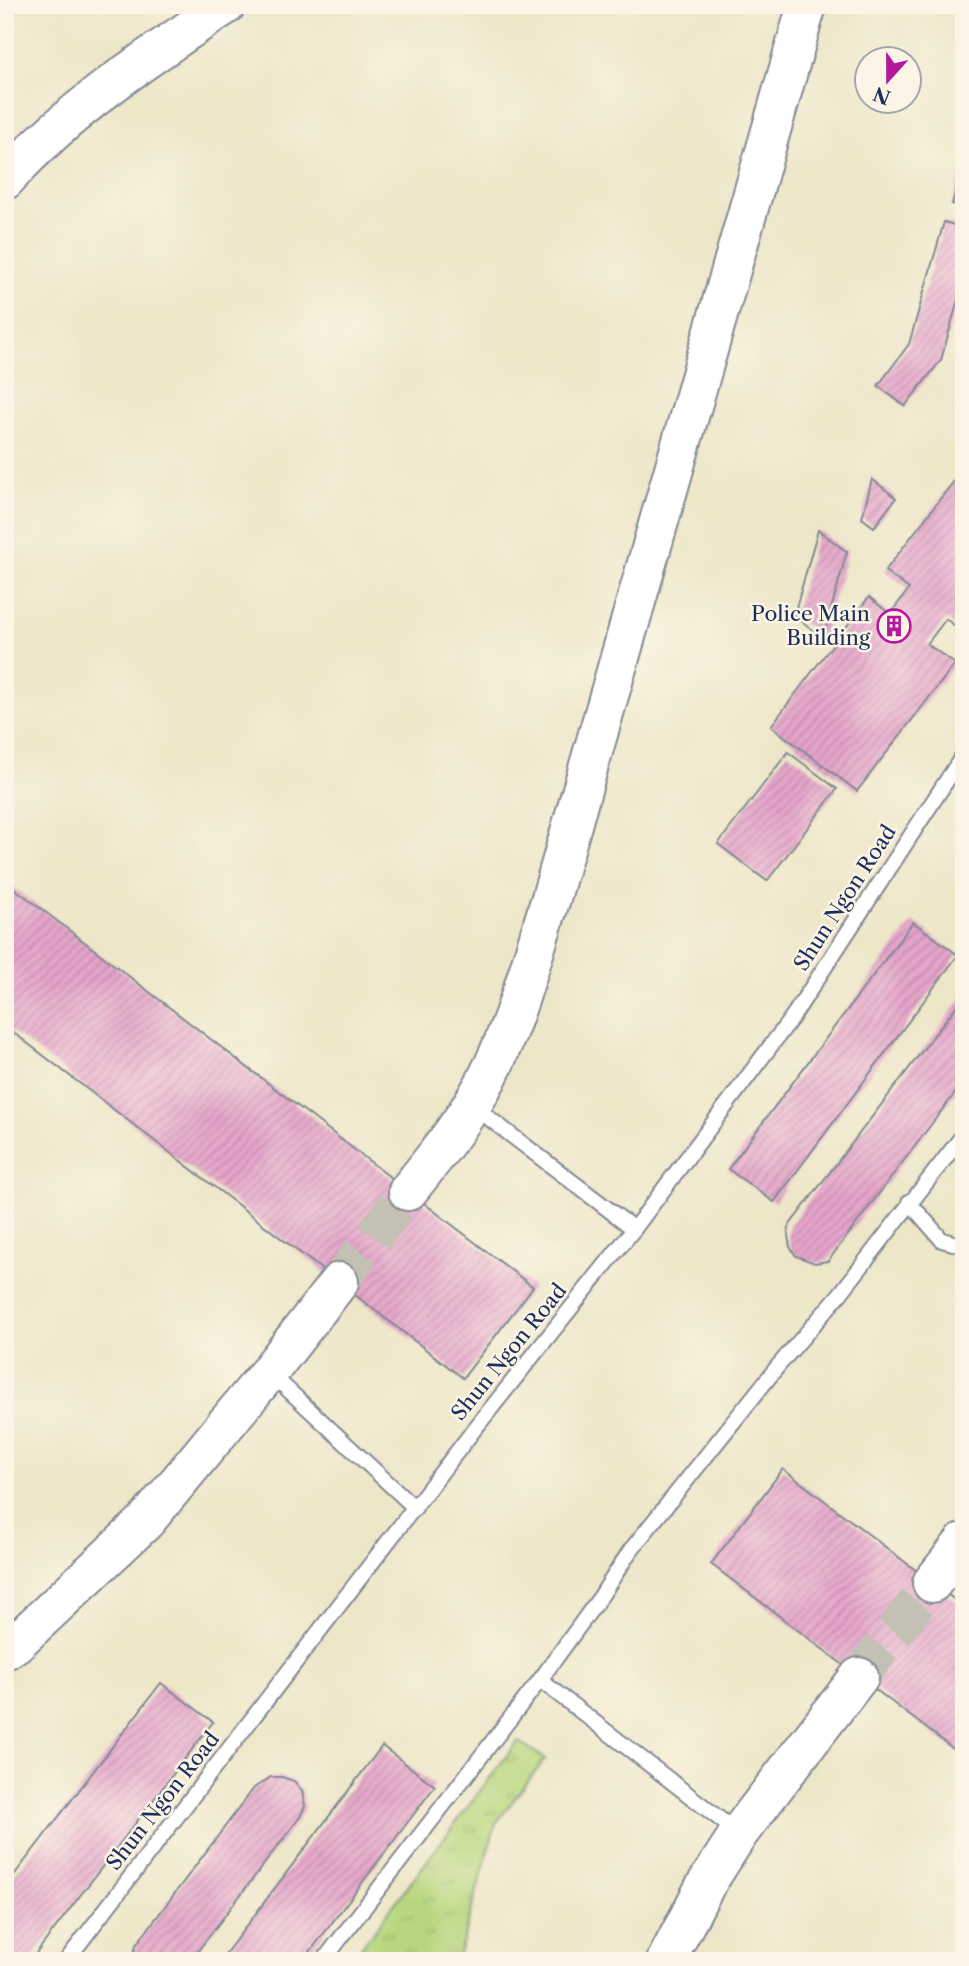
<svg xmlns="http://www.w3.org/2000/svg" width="969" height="1966" font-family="'Libre Caslon Text',serif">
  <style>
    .grass { fill: url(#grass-tufts); stroke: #69836e; stroke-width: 2 }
    .building { fill: url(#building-hatch) }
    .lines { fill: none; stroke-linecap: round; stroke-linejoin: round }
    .motorway-tunnel { stroke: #c3c1b3; stroke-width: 38; stroke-dasharray: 38 19; stroke-linecap: butt }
    .service-casing { stroke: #848a93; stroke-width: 18 }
    .motorway-casing { stroke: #848a93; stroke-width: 42 }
    .service { stroke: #fff; stroke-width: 14 }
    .motorway { stroke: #fff; stroke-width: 38 }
    .labels { text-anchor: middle; stroke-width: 5; stroke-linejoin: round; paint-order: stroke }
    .poi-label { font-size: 21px; fill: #1b2f5e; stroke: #fcf5e5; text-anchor: end }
    .street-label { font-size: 21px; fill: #1b2f5e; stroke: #fcf5e5 }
  </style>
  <defs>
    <pattern id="grass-tufts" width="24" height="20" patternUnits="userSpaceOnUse" patternTransform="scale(1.75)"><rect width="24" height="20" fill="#b7d77e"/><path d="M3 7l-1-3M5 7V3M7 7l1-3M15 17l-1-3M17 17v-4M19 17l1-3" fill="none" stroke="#9db96f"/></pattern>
    <pattern id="building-hatch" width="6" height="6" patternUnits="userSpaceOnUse" patternTransform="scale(1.75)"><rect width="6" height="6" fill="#e6a5cb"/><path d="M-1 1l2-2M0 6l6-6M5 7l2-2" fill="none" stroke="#ba87a8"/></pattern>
  </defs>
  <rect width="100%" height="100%" fill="#fcf5e5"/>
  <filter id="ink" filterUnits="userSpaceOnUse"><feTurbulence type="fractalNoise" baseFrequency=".0143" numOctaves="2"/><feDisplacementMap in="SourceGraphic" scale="14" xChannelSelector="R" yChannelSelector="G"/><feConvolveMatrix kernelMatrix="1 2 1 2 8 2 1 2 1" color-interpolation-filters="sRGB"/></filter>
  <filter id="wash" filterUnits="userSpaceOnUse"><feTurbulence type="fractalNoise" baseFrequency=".00686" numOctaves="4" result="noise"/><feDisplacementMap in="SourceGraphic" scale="28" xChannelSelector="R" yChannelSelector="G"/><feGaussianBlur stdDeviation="1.57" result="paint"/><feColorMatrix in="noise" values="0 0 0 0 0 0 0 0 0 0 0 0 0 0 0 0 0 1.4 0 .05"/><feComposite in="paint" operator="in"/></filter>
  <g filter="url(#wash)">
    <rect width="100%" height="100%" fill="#ede6c8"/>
    <path class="grass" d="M518,1741L545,1759L496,1823L457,1961H351Z"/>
    <g id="blocks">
      <g class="building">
        <path d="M963,165L964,205L952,204Z"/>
        <path d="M944,222L964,228V279L941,360L905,406L878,386L909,344Z"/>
        <path d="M964,468V633L946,619L927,644L955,664L857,791L771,726L869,597L890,614L909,589L885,571Z"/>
        <path d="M872,479L896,498L874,527L862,518Z"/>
        <path d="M818,530L847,552L823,638L794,615Z"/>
        <path d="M788,752L837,789L767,881L718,844Z"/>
        <path d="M5,881L533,1287L463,1378L5,1026Z"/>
        <path d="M913,922L958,955L774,1202L728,1169Z"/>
        <path d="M964,996V1081L828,1261L815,1263L796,1256L790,1247L788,1236L789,1226Z"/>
        <path d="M783,1469L964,1607V1757L711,1564Z"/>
        <path d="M161,1683L213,1722L30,1961H5V1887Z"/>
        <path d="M382,1746L435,1786L303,1961H220Z"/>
        <path d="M271,1777H282L294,1781L302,1791L305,1806L300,1817L190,1961H132L136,1945L254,1788Z"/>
      </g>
    </g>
  </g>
  <g filter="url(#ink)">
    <use href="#blocks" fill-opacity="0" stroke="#848a93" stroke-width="2"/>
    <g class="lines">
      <g class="motorway-tunnel">
        <path d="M339,1282L408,1191"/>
        <path d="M859,1677L932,1583"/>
      </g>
      <defs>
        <g id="service">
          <path d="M473,1106L634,1229"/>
          <path d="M909,1202L942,1240L964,1246"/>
          <path d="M270,1373L415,1508"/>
          <path d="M540,1680L738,1833"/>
          <path d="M66,1961L473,1431L634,1229L793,1016L964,754"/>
          <path d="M323,1961L540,1680L601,1596L630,1551L778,1366L840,1294L964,1134"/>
        </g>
        <g id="motorway">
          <path d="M5,180C68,110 148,57 226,5"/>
          <path d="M408,1191C439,1152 472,1112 493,1066C518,1013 533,954 551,898L807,5"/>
          <path d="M932,1583L964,1542"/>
          <path d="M5,1650L16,1643L146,1521L269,1372L339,1282"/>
          <path d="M666,1961L705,1886L739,1833L859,1677"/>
        </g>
      </defs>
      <use href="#service" class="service-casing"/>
      <use href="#motorway" class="motorway-casing"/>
      <use href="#service" class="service"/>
      <use href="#motorway" class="motorway"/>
    </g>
  </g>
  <defs>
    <symbol id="building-ring" viewBox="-11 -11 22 22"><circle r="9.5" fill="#fcf5e5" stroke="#b5179e" stroke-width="1.5"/><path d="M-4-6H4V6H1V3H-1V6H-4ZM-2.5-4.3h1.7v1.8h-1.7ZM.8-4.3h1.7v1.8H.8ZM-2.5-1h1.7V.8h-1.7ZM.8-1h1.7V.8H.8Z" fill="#b5179e"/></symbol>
  </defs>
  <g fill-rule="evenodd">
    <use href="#building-ring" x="875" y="607" width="38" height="38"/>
  </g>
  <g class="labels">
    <g class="poi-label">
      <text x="870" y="621">Police Main<tspan x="870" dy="24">Building</tspan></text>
    </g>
    <g class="street-label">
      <text transform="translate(845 898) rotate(-57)" y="7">Shun Ngon Road</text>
      <text transform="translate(509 1352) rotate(-51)" y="7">Shun Ngon Road</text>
      <text transform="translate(163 1801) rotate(-52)" y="7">Shun Ngon Road</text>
    </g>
  </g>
  <rect width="969" height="1966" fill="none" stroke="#fcf5e5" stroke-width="28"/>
  <g transform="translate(888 80) rotate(201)"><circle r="33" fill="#fcf5e5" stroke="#a2a6af" stroke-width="2"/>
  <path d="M0-5L12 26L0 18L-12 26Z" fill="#b5179e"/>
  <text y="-10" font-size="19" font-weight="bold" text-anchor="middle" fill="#1b2f5e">N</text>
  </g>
</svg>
